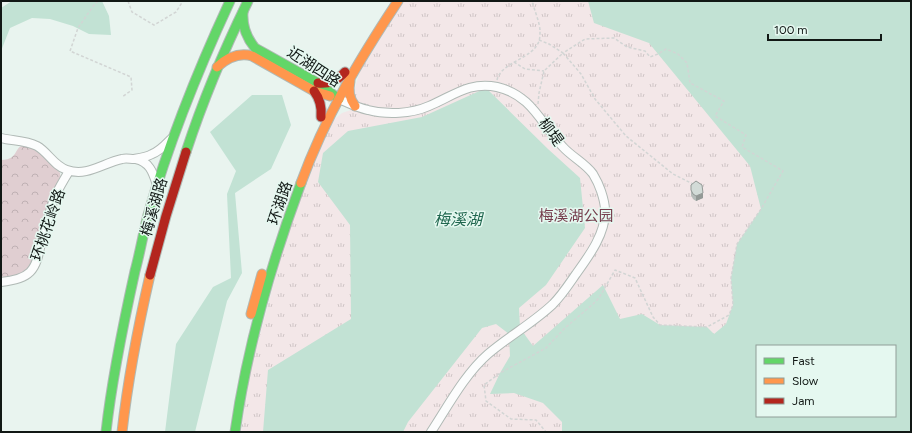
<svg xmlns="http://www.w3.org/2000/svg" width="912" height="433" font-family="Figtree,'Noto Sans SC',sans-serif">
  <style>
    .forest { fill: url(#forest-crowns) }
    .park { fill: url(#park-tufts); fill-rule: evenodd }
    .water { fill: #c2e2d4; fill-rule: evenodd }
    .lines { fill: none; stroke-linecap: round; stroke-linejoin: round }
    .street-casing { stroke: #b0b9b5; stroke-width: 10 }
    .fast-casing { stroke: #b0b9b5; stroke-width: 11 }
    .slow-casing { stroke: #b0b9b5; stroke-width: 11 }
    .jam-casing { stroke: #b0b9b5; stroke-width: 11 }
    .path { stroke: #d2d5d4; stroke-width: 1.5; stroke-dasharray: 3 2; stroke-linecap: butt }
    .street { stroke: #fcfdfd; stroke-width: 8 }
    .fast { stroke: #63d668; stroke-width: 9 }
    .slow { stroke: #ff974d; stroke-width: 9 }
    .jam { stroke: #b3261e; stroke-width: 9 }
    .wall { fill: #b5bcb9 }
    .shaded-wall { fill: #939996 }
    .building { fill: #d2dbd7; stroke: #939996 }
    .labels { text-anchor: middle; stroke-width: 3; stroke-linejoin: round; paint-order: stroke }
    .street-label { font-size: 15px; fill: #111815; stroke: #e5f8f0 }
    .park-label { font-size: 15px; fill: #763e4d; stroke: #e5f8f0 }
    .water-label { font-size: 16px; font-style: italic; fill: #1f664e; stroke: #e5f8f0 }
  </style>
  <defs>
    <pattern id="forest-crowns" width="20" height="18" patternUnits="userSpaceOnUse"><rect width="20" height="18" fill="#e0ced1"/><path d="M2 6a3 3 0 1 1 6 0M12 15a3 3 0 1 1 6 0" fill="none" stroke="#bfb0b3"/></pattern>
    <pattern id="park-tufts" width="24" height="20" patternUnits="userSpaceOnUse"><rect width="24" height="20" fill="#f3e7e8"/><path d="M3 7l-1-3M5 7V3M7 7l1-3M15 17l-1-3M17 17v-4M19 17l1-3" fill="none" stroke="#cfc5c6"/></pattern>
  </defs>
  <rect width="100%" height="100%" fill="#e9f4ef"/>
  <path class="forest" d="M25,145L38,151L56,168L60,173L61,180L49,201L33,256L28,270L21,275L1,279V160C5,160 10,159 13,156C18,151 17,146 25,145Z"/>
  <path class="park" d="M403,1H911V432H241L251,368L283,249L316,156L332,121L342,113L354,109L355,97L354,91L360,71ZM757,346H895V416H757Z"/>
  <g class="water">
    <path d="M12,1H102L109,16L111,35L89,34L73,26L50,19L32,18L10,28L1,51V8Z"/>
    <path d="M588,1H911V432H562V422L543,403L514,393L490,394L500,373L510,356L509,334L496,324L482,328L408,422L403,432H263L268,370L351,319L350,225L318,182L323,153L348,131L422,117L486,88L548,149L580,178L585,228L546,285L519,308L520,328L533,346L603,285L620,319L642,314L660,325L707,327L714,334L726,324L733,305L731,278L737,244L761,209L750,166L649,43L594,23ZM757,346H895V416H757Z"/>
    <path d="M252,95H282L291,125L271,169L235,193L242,273L227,301L195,432H165L176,344L213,287L231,278L227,194L236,171L210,132Z"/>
  </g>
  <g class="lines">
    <defs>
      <g id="street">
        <path d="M339,99C348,103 358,108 368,110C387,115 411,114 429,106C453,96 470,81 497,87C532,95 541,124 563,147C572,157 585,163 593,174C596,179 599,185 601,191C603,197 605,203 605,210C606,233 589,256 576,274C569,284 562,295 553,304C533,323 509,336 488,354C465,374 448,406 431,432"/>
        <path d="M1,138C13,141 25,140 37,146C48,152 54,166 67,170C87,177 103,163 122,159C126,158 130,159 134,159C140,158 147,157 152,154C160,151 165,145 171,139"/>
        <path d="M136,159C150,162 153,173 157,185"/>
        <path d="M1,282C11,281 23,279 30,272C37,265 39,253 41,243C46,229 49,213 54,199C58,189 64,180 69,171"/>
      </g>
      <g id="fast">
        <path d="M243,12C242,26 246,37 255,48L318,83L339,99"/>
        <path d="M186,152C203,100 224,50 248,1"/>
        <path d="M106,432C112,378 123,325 135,271C140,253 143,234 148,215C169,142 198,70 230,1"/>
        <path d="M235,432C247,347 271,264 301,183"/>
      </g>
      <g id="slow">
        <path d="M217,67C227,58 238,52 252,56L314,91L330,96"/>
        <path d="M350,81C348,91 349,98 355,106"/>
        <path d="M301,183C325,117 359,60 398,1"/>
        <path d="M251,314L262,274"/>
        <path d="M122,432C128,379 138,327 150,275"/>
      </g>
      <g id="jam">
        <path d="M318,83C330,84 337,81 345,72"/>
        <path d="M314,91C320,99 322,107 321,117"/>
        <path d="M150,275L166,216L186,152"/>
      </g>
    </defs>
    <use href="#street" class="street-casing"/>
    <use href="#fast" class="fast-casing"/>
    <use href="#slow" class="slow-casing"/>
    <use href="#jam" class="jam-casing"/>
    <g class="path">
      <path d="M98,1L94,5L78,28L70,51L131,77L132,90L122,97"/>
      <path d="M128,1L132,12L154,25L176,12L183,1"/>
      <path d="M539,40L549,44L563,53L585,39L614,38L627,47L645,51L650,57L658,54L666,49L678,54L687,63L690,83L724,101L715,116L746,135L742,147L783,171L761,209L737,244L731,278L733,305L729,315L707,327L660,325L653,317L635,278L615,270L599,298L593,304L565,328L546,348L500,373L484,385L486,401L511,419L536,420L546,432"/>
      <path d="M514,62L525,69L544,71"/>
      <path d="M497,80C501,62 533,59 539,41C540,38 540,34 540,31C540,23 534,9 532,1"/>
      <path d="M538,104L539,93L544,71L563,53L581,74L595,99L626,136L673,174L693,184"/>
    </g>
    <use href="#street" class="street"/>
    <use href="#fast" class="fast"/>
    <use href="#slow" class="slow"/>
    <use href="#jam" class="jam"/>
  </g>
  <path class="wall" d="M691,185L703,198L696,201L693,199L691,195Z"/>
  <path class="shaded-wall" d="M703,193V198L696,201V196Z"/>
  <path class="building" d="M696,181L702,185L703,193L696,196L693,194L691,190V185Z"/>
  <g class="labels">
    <g class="street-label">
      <text transform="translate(314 67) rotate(33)" y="5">近湖四路</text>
      <text transform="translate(551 132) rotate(53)" y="5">柳堤</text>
      <text transform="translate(280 203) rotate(-71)" y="5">环湖路</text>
      <text transform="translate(154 207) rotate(-74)" y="5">梅溪湖路</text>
      <text transform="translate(48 225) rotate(-71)" y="5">环桃花岭路</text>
    </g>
    <g class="park-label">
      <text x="576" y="221">梅溪湖公园</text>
    </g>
    <g class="water-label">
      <text x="458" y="225">梅溪湖</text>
    </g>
  </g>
  <rect width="912" height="433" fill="none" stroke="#111815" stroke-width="4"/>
  <rect x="756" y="345" width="140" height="72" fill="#e5f8f0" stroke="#909e98"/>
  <rect x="764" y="358" width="20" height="6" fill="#63d668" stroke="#909e98"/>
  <text x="792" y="365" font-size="12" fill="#111815">Fast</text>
  <rect x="764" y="378" width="20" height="6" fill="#ff974d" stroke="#909e98"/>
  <text x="792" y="385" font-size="12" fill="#111815">Slow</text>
  <rect x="764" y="398" width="20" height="6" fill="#b3261e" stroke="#909e98"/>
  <text x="792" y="405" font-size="12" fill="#111815">Jam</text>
  <path d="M768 34v6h113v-6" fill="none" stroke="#111815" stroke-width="2"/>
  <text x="774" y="34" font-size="12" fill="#111815" stroke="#e5f8f0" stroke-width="3" paint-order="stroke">100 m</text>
</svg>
